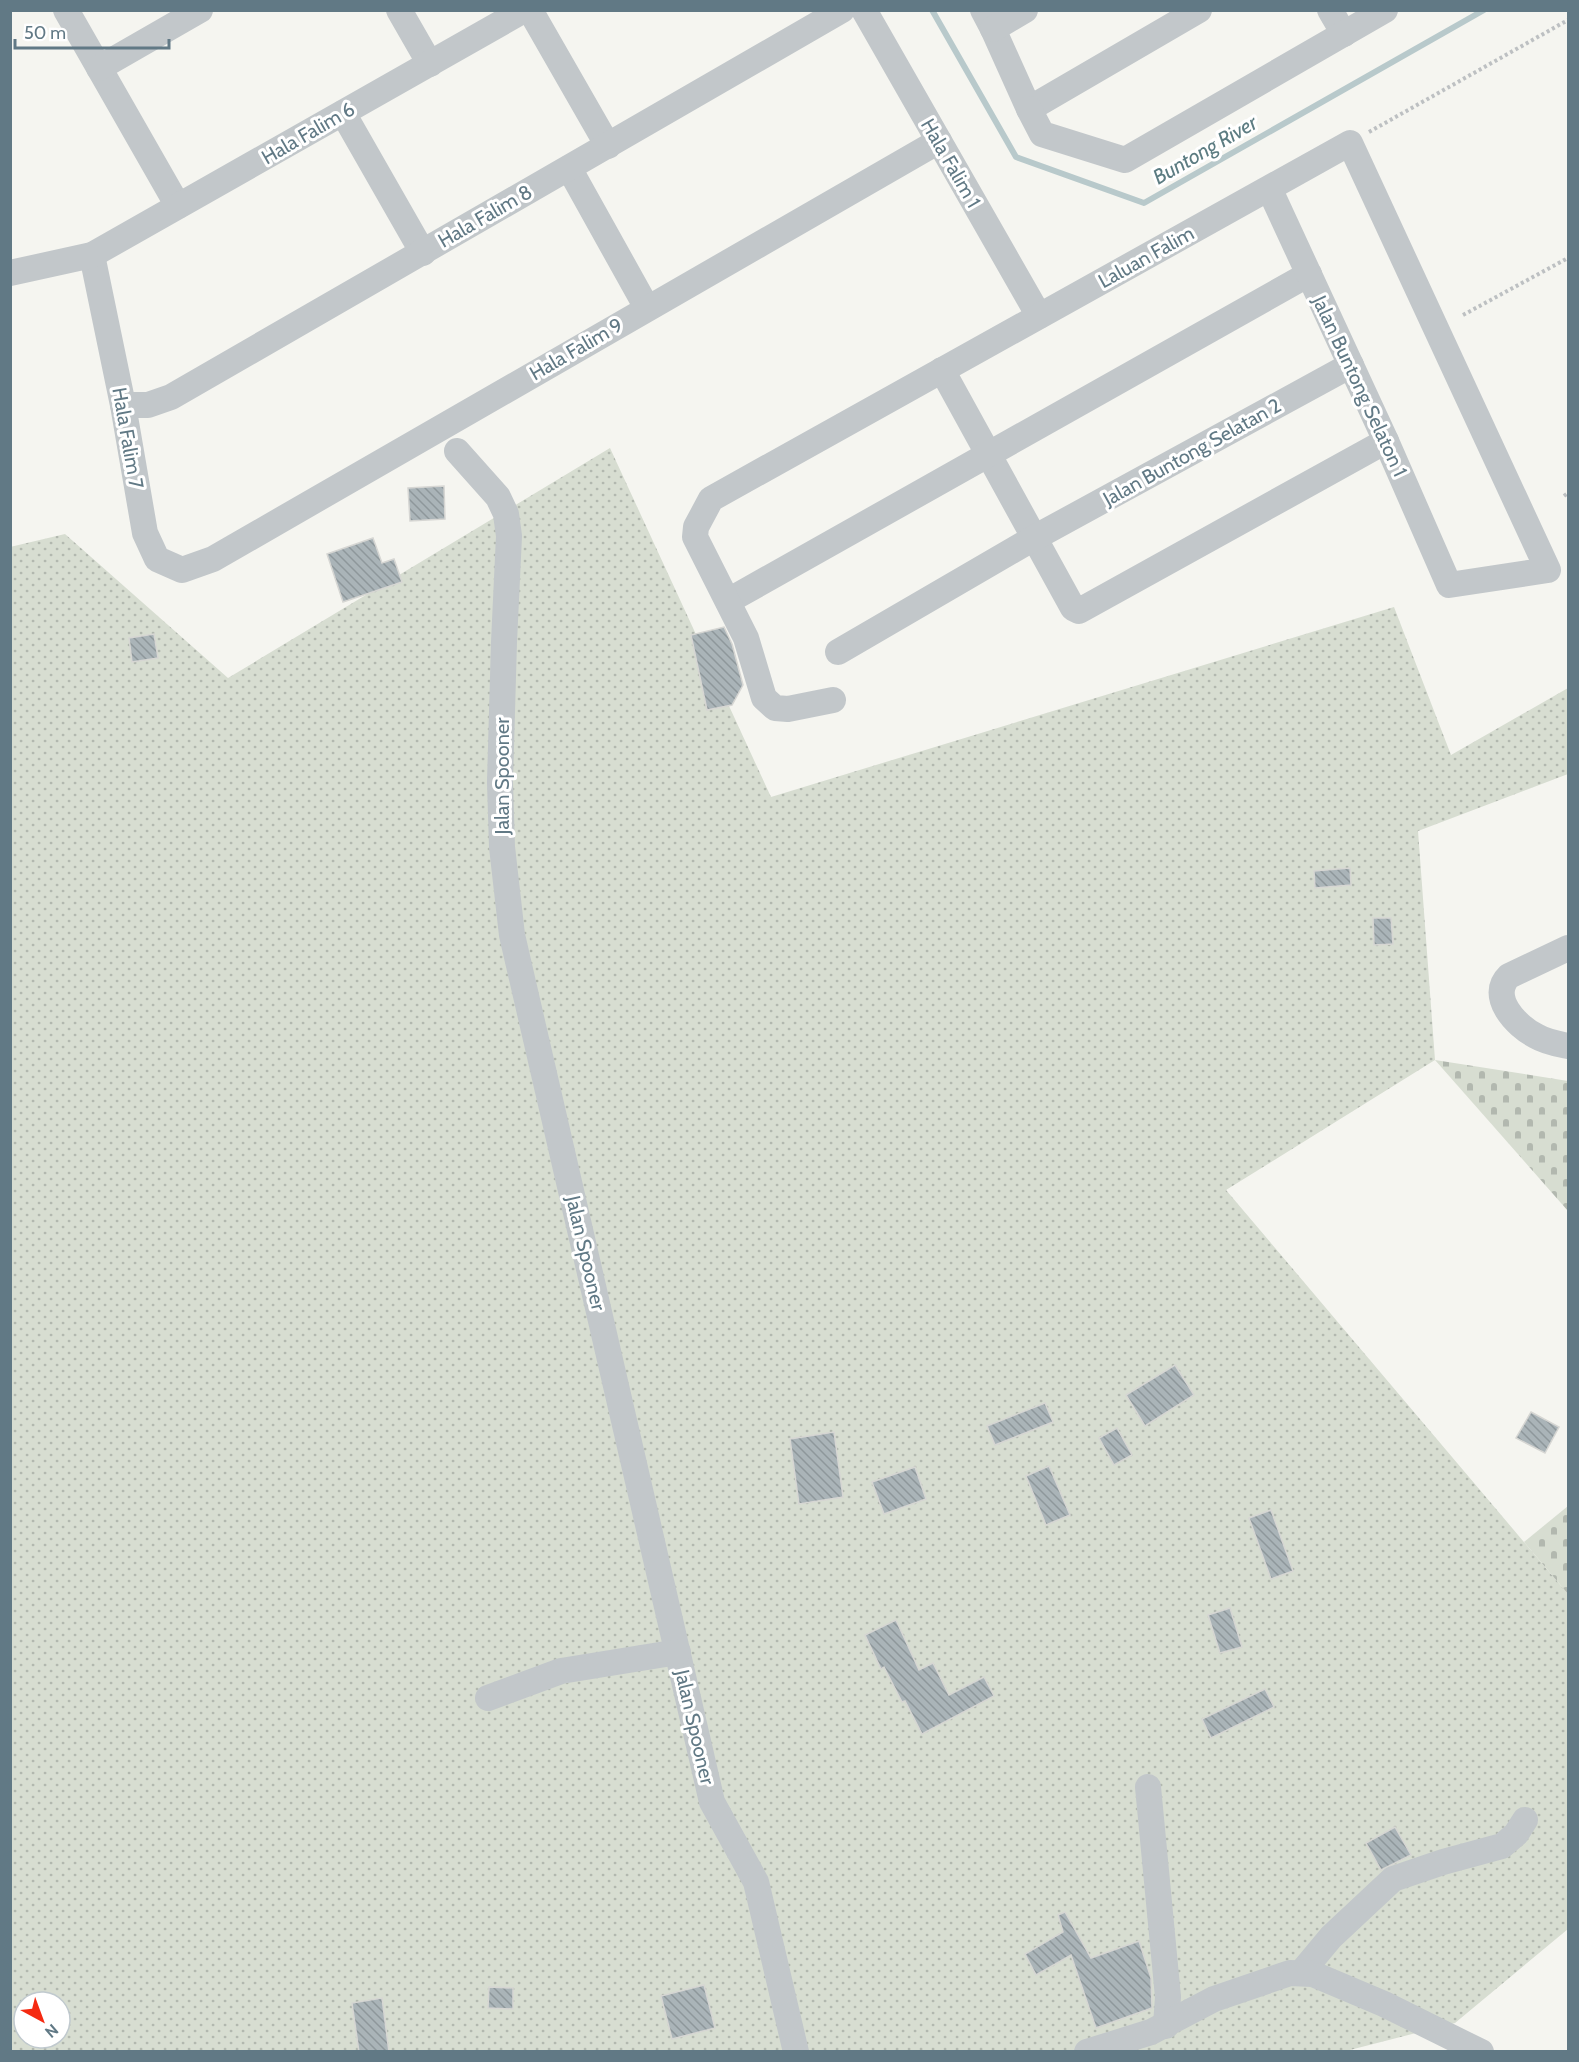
<svg xmlns="http://www.w3.org/2000/svg" width="1579" height="2062" font-family="Cabin,sans-serif">
  <style>
    .grass { fill: url(#grass-dots); fill-rule: evenodd }
    .cemetery { fill: url(#cemetery-stones) }
    .lines { fill: none; stroke-linecap: round; stroke-linejoin: round }
    .stream { stroke: #b8c9cb; stroke-width: 6 }
    .building { fill: url(#building-back-hatch); stroke: #d6d6d3; stroke-width: 1.5 }
    .path { stroke: #bdc0c2; stroke-width: 4; stroke-dasharray: 3 3; stroke-linecap: butt }
    .minor { stroke: #c2c7ca; stroke-width: 26 }
    .labels { text-anchor: middle; stroke-width: 6; stroke-linejoin: round; paint-order: stroke }
    .street-label { font-size: 20px; fill: #617985; stroke: #fff }
    .water-label { font-size: 21px; font-style: italic; fill: #5c7c82; stroke: #fff }
  </style>
  <defs>
    <pattern id="grass-dots" width="8" height="8" patternUnits="userSpaceOnUse" patternTransform="scale(1.5)"><rect width="8" height="8" fill="#d7ddd1"/><path d="M2 2h.1M6 6h.1" fill="none" stroke="#b2b8af" stroke-width="1.8" stroke-linecap="round"/></pattern>
    <pattern id="cemetery-stones" width="16" height="16" patternUnits="userSpaceOnUse" patternTransform="scale(1.5)"><rect width="16" height="16" fill="#d7ddd1"/><path d="M2 7V4a2 2 0 0 1 4 0v3zM10 15v-3a2 2 0 0 1 4 0v3z" fill="#b2b8af"/></pattern>
    <pattern id="building-back-hatch" width="6" height="6" patternUnits="userSpaceOnUse" patternTransform="scale(1.5)"><rect width="6" height="6" fill="#aab4b8"/><path d="M-1 5l2 2M0 0l6 6M5-1l2 2" fill="none" stroke="#8e979b"/></pattern>
  </defs>
  <rect width="100%" height="100%" fill="#f5f5f0"/>
  <path class="grass" d="M610,448L771,797L1394,607L1451,755L1568,688V774L1418,831L1435,1060L1226,1190L1568,1594V1929L1455,2023L1346,2051H11L10,547L65,534L228,678ZM24,2002H60V2038H24Z"/>
  <g class="cemetery">
    <path d="M1435,1060L1568,1081V1211Z"/>
    <path d="M1568,1506V1594L1524,1542Z"/>
  </g>
  <g class="lines">
    <path class="stream" d="M932,10L1016,157L1144,203L1484,10"/>
  </g>
  <g class="building">
    <path d="M444,486L445,519L410,521L408,488Z"/>
    <path d="M373,538L382,563L394,559L402,582L343,602L327,554Z"/>
    <path d="M724,627L732,644L743,685L732,705L707,710L691,635Z"/>
    <path d="M154,634L158,658L132,662L129,638Z"/>
    <path d="M1350,868L1351,885L1315,888L1314,871Z"/>
    <path d="M1373,918H1391L1393,944L1374,945Z"/>
    <path d="M1175,1365L1194,1395L1145,1426L1126,1395Z"/>
    <path d="M1045,1403L1053,1422L995,1445L987,1426Z"/>
    <path d="M1531,1412L1559,1427L1545,1453L1516,1438Z"/>
    <path d="M1117,1428L1132,1455L1114,1465L1099,1438Z"/>
    <path d="M834,1432L843,1497L799,1504L790,1439Z"/>
    <path d="M1049,1466L1070,1515L1046,1525L1026,1476Z"/>
    <path d="M915,1467L926,1499L884,1514L872,1482Z"/>
    <path d="M1271,1510L1293,1571L1271,1579L1249,1518Z"/>
    <path d="M1230,1608L1242,1647L1220,1653L1208,1615Z"/>
    <path d="M896,1620L919,1670L933,1663L949,1695L984,1677L994,1696L922,1734L905,1701L902,1702L884,1667L881,1669L865,1635Z"/>
    <path d="M1265,1689L1274,1707L1211,1738L1202,1719Z"/>
    <path d="M1395,1827L1411,1855L1381,1870L1366,1843Z"/>
    <path d="M1065,1912L1091,1958L1139,1941L1151,1978L1152,2008L1096,2028L1071,1955L1036,1975L1025,1954L1063,1932L1058,1915Z"/>
    <path d="M704,1985L715,2028L672,2039L661,1996Z"/>
    <path d="M489,1987L513,1988V2009L488,2008Z"/>
    <path d="M382,1998L389,2052H359L352,2003Z"/>
  </g>
  <g class="lines">
    <g class="path">
      <path d="M1369,132L1568,20"/>
      <path d="M1463,315L1568,258"/>
      <path d="M1564,496L1568,493"/>
    </g>
    <g class="minor">
      <path d="M66,10L178,206"/>
      <path d="M399,10L430,64"/>
      <path d="M530,10L608,146"/>
      <path d="M864,10L1039,316"/>
      <path d="M983,10L993,29L1029,109L1199,10"/>
      <path d="M1330,10L1344,34"/>
      <path d="M993,29L1025,10"/>
      <path d="M99,68L200,10"/>
      <path d="M1029,109L1042,134L1125,160L1385,10"/>
      <path d="M343,113L423,253"/>
      <path d="M569,168L647,308"/>
      <path d="M92,255L123,405L145,533L157,559L182,570L213,559L939,141"/>
      <path d="M10,273L92,255L524,10"/>
      <path d="M942,370L1073,608L1079,611L1386,441"/>
      <path d="M123,405H148L171,397L842,10"/>
      <path d="M457,451L498,497L506,514L509,536L504,642L500,782L502,847L512,935L712,1802L756,1882L796,2052"/>
      <path d="M728,601L1309,274"/>
      <path d="M838,652L1034,538L1351,365"/>
      <path d="M833,700L788,709L775,708L764,698L746,638L695,537L696,527L711,499L1350,143L1548,570L1449,585L1386,441L1269,188"/>
      <path d="M1568,948L1509,976C1488,996 1516,1026 1536,1036C1546,1042 1558,1044 1568,1046"/>
      <path d="M488,1698L561,1671L678,1652"/>
      <path d="M1148,1787L1168,1997L1166,2026"/>
      <path d="M1301,1973L1331,1937L1393,1879L1443,1862L1502,1846L1516,1834L1525,1820"/>
      <path d="M1087,2052L1151,2032L1214,1999L1290,1973L1313,1974L1384,2004L1481,2052"/>
    </g>
  </g>
  <g class="labels">
    <g class="street-label">
      <text transform="translate(308 133) rotate(-30)" y="7">Hala Falim 6</text>
      <text transform="translate(951 163) rotate(60)" y="7">Hala Falim 1</text>
      <text transform="translate(485 216) rotate(-30)" y="7">Hala Falim 8</text>
      <text transform="translate(1146 257) rotate(-29)" y="7">Laluan Falim</text>
      <text transform="translate(576 349) rotate(-30)" y="7">Hala Falim 9</text>
      <text transform="translate(1360 386) rotate(65)" y="7">Jalan Buntong Selaton 1</text>
      <text transform="translate(128 438) rotate(80)" y="7">Hala Falim 7</text>
      <text transform="translate(1192 452) rotate(-29)" y="7">Jalan Buntong Selatan 2</text>
      <text transform="translate(502 776) rotate(-90)" y="7">Jalan Spooner</text>
      <text transform="translate(586 1253) rotate(77)" y="7">Jalan Spooner</text>
      <text transform="translate(695 1727) rotate(77)" y="7">Jalan Spooner</text>
    </g>
    <g class="water-label">
      <text transform="translate(1205 150) rotate(-30)" y="7">Buntong River</text>
    </g>
  </g>
  <rect width="1579" height="2062" fill="none" stroke="#617985" stroke-width="24"/>
  <g transform="translate(42 2020) rotate(139)"><circle r="28" fill="#ffffff" stroke="#c0c9ce" stroke-width="1.5"/>
  <path d="M0-4.5L10 22L0 15L-10 22Z" fill="#f52a11"/>
  <text y="-9" font-size="16" font-weight="bold" text-anchor="middle" fill="#617985">N</text>
  </g>
  <path d="M15 39v9h154v-9" fill="none" stroke="#617985" stroke-width="3"/>
  <text x="24" y="39" font-size="18" fill="#617985" stroke="#ffffff" stroke-width="4.5" paint-order="stroke">50 m</text>
</svg>
